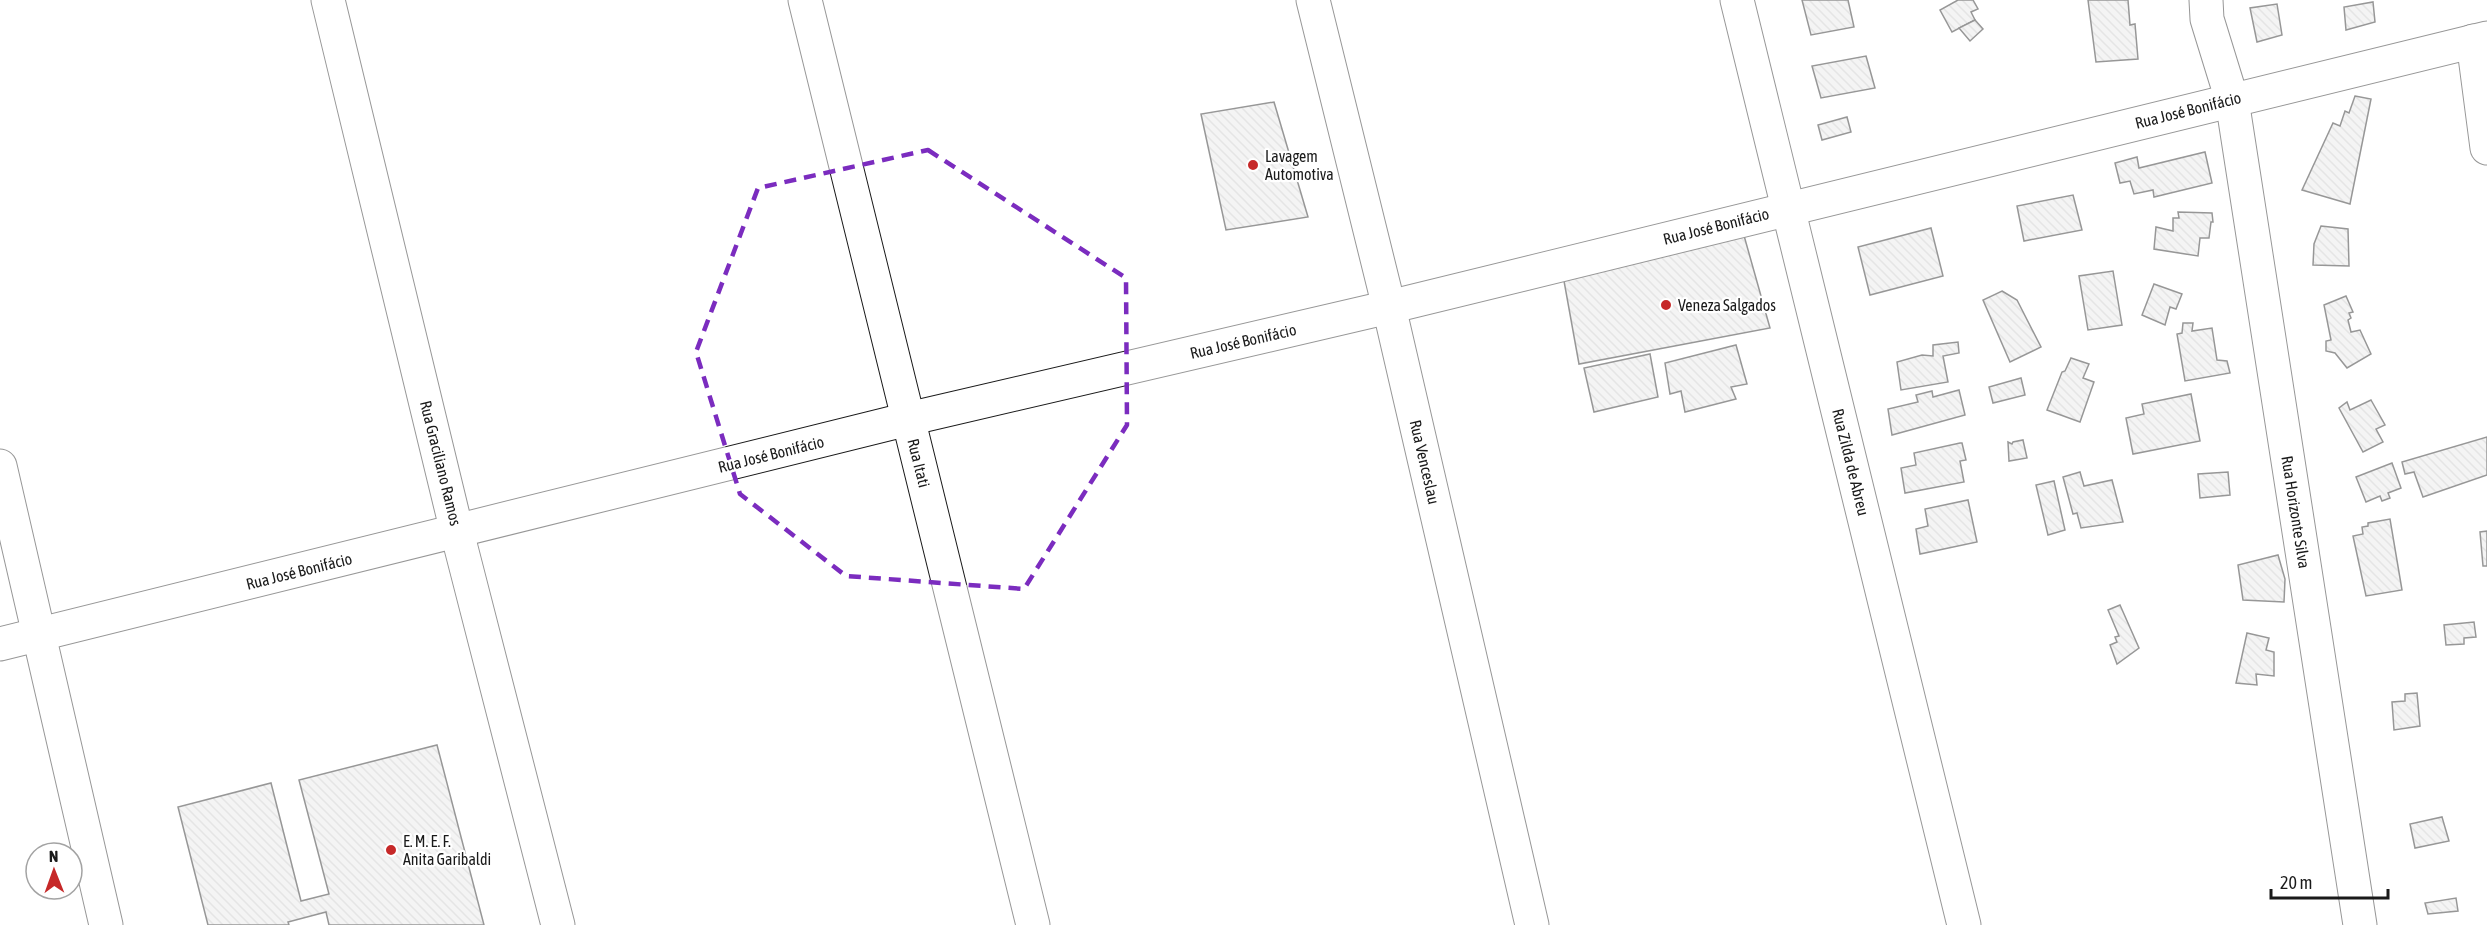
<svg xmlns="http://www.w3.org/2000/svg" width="2487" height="925" font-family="'Asap Condensed',sans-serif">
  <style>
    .building { fill: url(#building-back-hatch); stroke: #1a1a1a; stroke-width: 1.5 }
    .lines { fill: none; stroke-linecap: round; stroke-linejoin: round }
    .street-casing { stroke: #1a1a1a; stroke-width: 35 }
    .secondary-casing { stroke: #1a1a1a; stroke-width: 35 }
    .street { stroke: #fff; stroke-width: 33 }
    .secondary { stroke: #fff; stroke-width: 33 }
    .marked { fill: none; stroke: #7b2cbf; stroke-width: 4.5; stroke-dasharray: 12 8; stroke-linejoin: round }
    .poi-dot { fill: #c62828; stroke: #fff; stroke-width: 2 }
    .labels { text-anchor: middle; stroke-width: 4.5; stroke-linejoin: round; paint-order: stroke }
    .street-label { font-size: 16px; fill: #1a1a1a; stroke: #fff }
    .poi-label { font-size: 16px; fill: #1a1a1a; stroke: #fff; text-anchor: start }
  </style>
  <defs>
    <pattern id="building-back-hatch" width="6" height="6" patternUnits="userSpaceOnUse" patternTransform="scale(1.5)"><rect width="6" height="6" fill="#e6e6e6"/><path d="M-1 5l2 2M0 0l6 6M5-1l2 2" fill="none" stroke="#c5c5c5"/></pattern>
  </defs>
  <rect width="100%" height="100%" fill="#fff"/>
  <g class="building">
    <path d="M1802,0H1848L1854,27L1811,35Z"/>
    <path d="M1958,0H1973L1978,9L1971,12L1975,20L1952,32L1940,10Z"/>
    <path d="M2088,0H2128L2130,25L2135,24L2138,59L2096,62Z"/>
    <path d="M2373,2L2375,22L2346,30L2344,7Z"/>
    <path d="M2277,4L2282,35L2257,42L2250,8Z"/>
    <path d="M1975,20L1983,29L1970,41L1959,28Z"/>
    <path d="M1866,56L1875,88L1821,98L1812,66Z"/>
    <path d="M2355,96L2371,99L2350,204L2302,190L2333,123L2340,126L2345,111L2349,113Z"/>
    <path d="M1274,102L1308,217L1226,230L1201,114Z"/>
    <path d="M1847,117L1851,132L1822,140L1818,125Z"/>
    <path d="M2205,152L2212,183L2154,197L2153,190L2134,194L2130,181L2120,183L2115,163L2137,157L2139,168Z"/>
    <path d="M2073,195L2082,230L2024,241L2017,206Z"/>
    <path d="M2178,212L2212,213L2213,222H2211L2209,238H2200L2198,256L2154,249L2156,227L2173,231V218H2179Z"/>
    <path d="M2321,226L2348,229L2349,266L2313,265L2314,244Z"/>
    <path d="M1931,228L1943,276L1870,295L1858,247Z"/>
    <path d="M1743,232L1770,328L1579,364L1564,281Z"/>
    <path d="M2113,271L2122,325L2088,330L2079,276Z"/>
    <path d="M2154,284L2182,294L2176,309L2170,307L2165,325L2142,315Z"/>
    <path d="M2002,291L2017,300L2041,347L2010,362L1983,300Z"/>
    <path d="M2346,296L2353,312L2349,313L2351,318L2348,320L2351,332L2360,330L2371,354L2347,368L2335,353L2326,351V341L2331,340L2324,305Z"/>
    <path d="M2183,323H2193L2192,331L2212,328L2217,360L2227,361L2230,373L2185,381L2177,334L2182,333Z"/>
    <path d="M1958,342L1959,353L1943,356L1948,382L1901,390L1897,362L1922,355L1933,356V345Z"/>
    <path d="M1736,345L1747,384L1731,387L1736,399L1685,412L1681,391L1670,394L1665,363Z"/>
    <path d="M1650,354L1658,397L1594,412L1584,368Z"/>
    <path d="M2071,358L2089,364L2083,378L2094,382L2080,422L2047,410L2062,372L2065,371Z"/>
    <path d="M2021,378L2025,395L1993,403L1989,387Z"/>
    <path d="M1959,390L1965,415L1892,435L1888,409L1918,402L1916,395L1932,391L1933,397Z"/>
    <path d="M2191,394L2200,441L2133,454L2126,418L2144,414L2142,404Z"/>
    <path d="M2371,400L2385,425L2376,429L2383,442L2363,452L2339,408L2347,402L2350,410Z"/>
    <path d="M2487,437V475L2423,497L2414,472L2405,474L2402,462Z"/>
    <path d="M2023,440L2027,458L2009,461L2008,442L2012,444L2013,442Z"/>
    <path d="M1960,443H1962L1966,460L1960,461L1964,482L1905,493L1901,468L1916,465L1914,453Z"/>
    <path d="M2392,463L2401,488L2388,493L2390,498L2382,501L2380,496L2366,502L2356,477Z"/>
    <path d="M2080,472L2084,486L2112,480L2123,522L2081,528L2077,513L2073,514L2063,477Z"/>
    <path d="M2228,472L2230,495L2200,498L2198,474Z"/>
    <path d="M2054,481L2065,530L2048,535L2036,485Z"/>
    <path d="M1968,500L1977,542L1920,554L1916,529L1928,526L1925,509Z"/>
    <path d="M2390,519L2402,590L2366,596L2353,536L2363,534L2362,527L2368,526V523Z"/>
    <path d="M2487,531V566H2483L2480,532Z"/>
    <path d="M2278,555L2285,579L2284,602L2243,600L2238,565Z"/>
    <path d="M2120,605L2139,648L2117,664L2110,645L2117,642L2115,637L2119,636L2108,610Z"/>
    <path d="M2474,622L2476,637L2464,638V644L2446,645L2444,625Z"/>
    <path d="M2247,633L2269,638L2266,650L2274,652V676L2256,674L2257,685L2236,683Z"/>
    <path d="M2417,693L2420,726L2394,730L2392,702L2405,701V694Z"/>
    <path d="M437,745L484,925H329L326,912L288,922L289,925H208L178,807L271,783L301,901L329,894L299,780Z"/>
    <path d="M2442,817L2449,841L2415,848L2410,824Z"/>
    <path d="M2456,898L2458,911L2428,914L2425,903Z"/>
  </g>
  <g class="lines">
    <defs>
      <g id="street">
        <path d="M328,0L457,532L558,925"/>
        <path d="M1737,0L1964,925"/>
        <path d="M2206,0L2207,19L2232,100L2360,925"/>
        <path d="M2473,41L2487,148"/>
        <path d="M0,466L106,925"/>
      </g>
      <g id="secondary">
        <path d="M805,0L1033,925"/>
        <path d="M1313,0L1389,307L1532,925"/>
        <path d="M0,644L908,419L1389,307L2487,38"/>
      </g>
    </defs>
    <use href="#street" class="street-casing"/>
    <use href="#secondary" class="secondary-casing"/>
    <use href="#street" class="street"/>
    <use href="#secondary" class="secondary"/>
  </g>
  <path d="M0 0H2487V925H0ZM928,150L1126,278L1127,425L1024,589L846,576L740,494L696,352L758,188Z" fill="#fff" fill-opacity=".55" fill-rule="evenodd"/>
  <path class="marked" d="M928,150L1126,278L1127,425L1024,589L846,576L740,494L696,352L758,188Z"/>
  <g class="poi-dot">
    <circle cx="1253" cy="165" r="6"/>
    <circle cx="1666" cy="305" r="6"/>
    <circle cx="391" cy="850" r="6"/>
  </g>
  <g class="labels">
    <g class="street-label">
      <text transform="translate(2188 110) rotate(-14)" y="6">Rua José Bonifácio</text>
      <text transform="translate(1716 226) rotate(-14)" y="6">Rua José Bonifácio</text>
      <text transform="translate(1243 341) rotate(-13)" y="6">Rua José Bonifácio</text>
      <text transform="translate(771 454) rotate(-14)" y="6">Rua José Bonifácio</text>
      <text transform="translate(1425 462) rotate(77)" y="6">Rua Venceslau</text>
      <text transform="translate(1851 462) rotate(76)" y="6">Rua Zilda de Abreu</text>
      <text transform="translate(441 463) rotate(76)" y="6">Rua Graciliano Ramos</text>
      <text transform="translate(919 463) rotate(76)" y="6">Rua Itati</text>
      <text transform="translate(2296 512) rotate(81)" y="6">Rua Horizonte Silva</text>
      <text transform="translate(299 571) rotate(-14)" y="6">Rua José Bonifácio</text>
    </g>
    <g class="poi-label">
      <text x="1265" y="162">Lavagem<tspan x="1265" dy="18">Automotiva</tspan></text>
      <text x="1678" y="311">Veneza Salgados</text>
      <text x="403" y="847">E. M. E. F.<tspan x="403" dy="18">Anita Garibaldi</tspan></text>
    </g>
  </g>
  <g transform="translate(54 871) rotate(359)"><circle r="28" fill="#ffffff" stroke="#a3a3a3" stroke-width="1.5"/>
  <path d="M0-4.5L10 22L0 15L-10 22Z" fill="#c62828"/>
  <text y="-9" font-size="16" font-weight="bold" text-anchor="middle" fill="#1a1a1a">N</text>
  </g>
  <path d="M2271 889v9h117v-9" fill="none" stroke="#1a1a1a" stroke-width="3"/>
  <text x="2280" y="889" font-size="18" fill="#1a1a1a" stroke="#ffffff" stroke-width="4.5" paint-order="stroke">20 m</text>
</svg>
